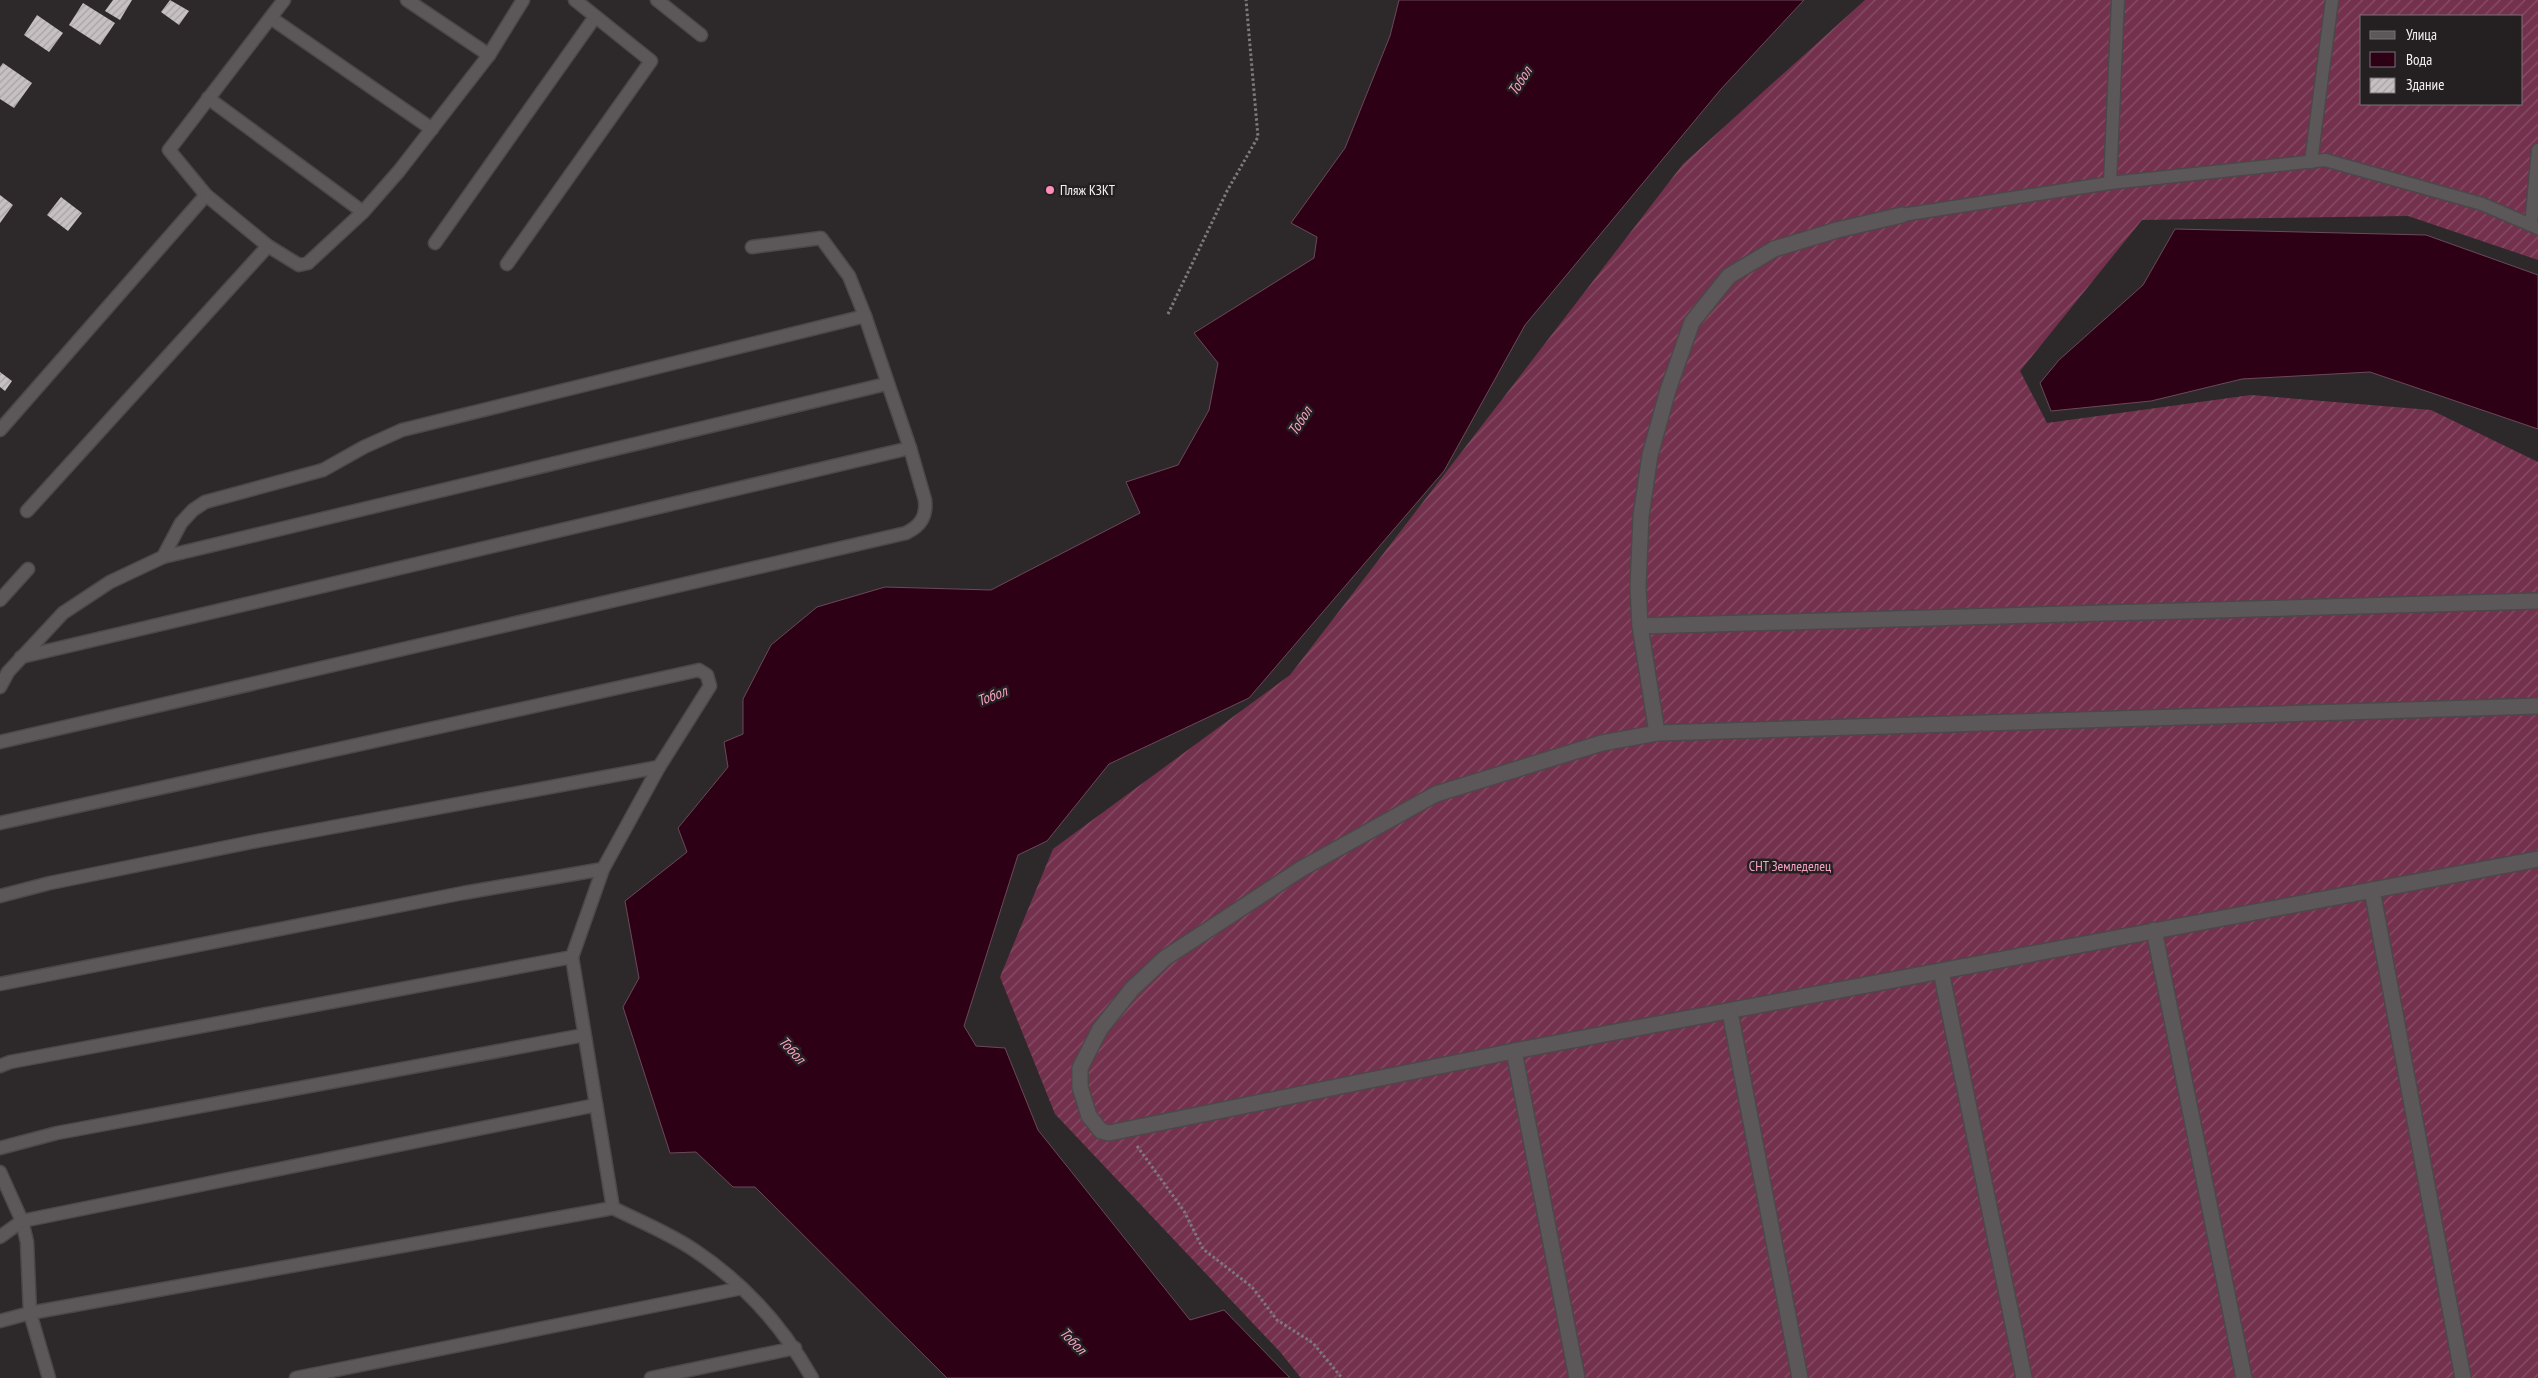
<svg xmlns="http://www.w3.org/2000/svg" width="2538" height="1378" font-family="'PT Sans Narrow',sans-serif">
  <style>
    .garden { fill: url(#garden-furrows); fill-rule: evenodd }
    .water { fill: #2e0016; stroke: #6a4958 }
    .building { fill: url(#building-hatch) }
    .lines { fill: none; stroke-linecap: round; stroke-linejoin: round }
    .service-casing { stroke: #4c4849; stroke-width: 15 }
    .minor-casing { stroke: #4c4849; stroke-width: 18 }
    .path { stroke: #7d7a7b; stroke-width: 3; stroke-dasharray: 2.5 2.5; stroke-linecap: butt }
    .service { stroke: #5c5759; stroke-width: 12 }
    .minor { stroke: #5c5759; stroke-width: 15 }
    .poi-dot { fill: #ff8eba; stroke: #241f21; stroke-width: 2 }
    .labels { text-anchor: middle; stroke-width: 5; stroke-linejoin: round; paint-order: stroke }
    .poi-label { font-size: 14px; fill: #f5f2f3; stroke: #241f21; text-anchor: start }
    .park-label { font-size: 14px; fill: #f7a4c3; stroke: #241f21 }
    .water-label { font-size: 15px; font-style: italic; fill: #f5a3c1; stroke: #241f21 }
  </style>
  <defs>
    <pattern id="garden-furrows" width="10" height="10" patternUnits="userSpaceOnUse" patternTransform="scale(1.25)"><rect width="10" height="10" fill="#74314d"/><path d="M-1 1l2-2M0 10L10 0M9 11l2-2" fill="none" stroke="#884f67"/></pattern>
    <pattern id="building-hatch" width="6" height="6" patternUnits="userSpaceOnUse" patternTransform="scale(1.25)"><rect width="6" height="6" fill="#c6c0c2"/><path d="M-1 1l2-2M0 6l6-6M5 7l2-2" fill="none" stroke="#a7a2a4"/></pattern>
  </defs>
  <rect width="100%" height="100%" fill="#2d292a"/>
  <path class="garden" d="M1865,0H2538V260L2408,216L2142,220L2020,371L2047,423L2251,395L2431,410L2538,462V1378H1301L1281,1353L1055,1114L1000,977L1053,849L1290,675L1683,164ZM2362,16H2522V104H2362Z"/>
  <g class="water">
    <path d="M1399,0H1804L1721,89L1525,325L1444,471L1249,698L1109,764L1047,841L1018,855L964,1026L976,1046L1005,1048L1038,1130L1190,1320L1224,1310L1290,1378H947L755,1187H733L696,1152L670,1153L623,1007L639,978L625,901L687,852L678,828L728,767L724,742L743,734V699L771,645L817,607L885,587L991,590L1140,513L1126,482L1178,465L1209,410L1218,363L1194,333L1314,258L1317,237L1291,223L1345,148L1390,36Z"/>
    <path d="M2175,229L2426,235L2538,275V429L2370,372L2242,379L2151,401L2051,411L2040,383L2059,360L2143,285Z"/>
  </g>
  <g class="building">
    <path d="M113,0H132L120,20L105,11Z"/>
    <path d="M170,0L189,11L179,25L161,12Z"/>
    <path d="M83,3L115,23L100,45L69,25Z"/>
    <path d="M37,15L63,33L49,52L24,35Z"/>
    <path d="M3,63L32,83L14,108L0,99V67Z"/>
    <path d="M0,195L13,205L0,223Z"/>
    <path d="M61,197L82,213L68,231L47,215Z"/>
    <path d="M0,372L12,381L5,391L0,387Z"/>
  </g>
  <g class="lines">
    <defs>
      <g id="service">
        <path d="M407,0L489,55"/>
        <path d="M657,0L701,35"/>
        <path d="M271,18L432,129"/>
        <path d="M208,98L363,212"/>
        <path d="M2311,162L2332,0"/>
        <path d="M2110,183L2118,0"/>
        <path d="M1902,215L2110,183L2325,160L2482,204L2538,228"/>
        <path d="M2531,225L2538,150"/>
        <path d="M435,243L595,17"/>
        <path d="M268,246L299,265L308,263L363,212L399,171L489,55L523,0"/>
        <path d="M507,264L651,61L575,0"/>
        <path d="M0,430L206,195L169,150L284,0"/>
        <path d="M27,511L268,246L206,195"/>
        <path d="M163,557L886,384"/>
        <path d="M0,600L28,569"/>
        <path d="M21,657L910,448"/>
        <path d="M0,687L8,672L63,613L110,582L163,557L181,523L193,510L205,502L323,470L364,447L402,430L865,316"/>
        <path d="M0,742L906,533C920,526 927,517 925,500L910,448L865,316L849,276L821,238L752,247"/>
        <path d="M0,823L699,670L707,675L710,686L659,767L603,869L572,957L613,1208C639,1221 669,1233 694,1250C744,1283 783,1327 812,1378"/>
        <path d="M0,896L50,883L257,841L659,767"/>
        <path d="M0,984L463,893L603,869"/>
        <path d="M0,1066L10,1062L572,957"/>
        <path d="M0,1148L57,1133L584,1035"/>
        <path d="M0,1172L22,1221L27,1242L30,1313L49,1378"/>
        <path d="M0,1237L22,1221L596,1105"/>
        <path d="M0,1321L30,1313L613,1208"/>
        <path d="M296,1378L742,1288"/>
        <path d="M651,1378L795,1348"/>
      </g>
      <g id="minor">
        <path d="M1640,626L2538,601"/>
        <path d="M2538,706L1657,733L1602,743L1436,794L1301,869L1165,958L1132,989L1100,1029L1080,1068V1087L1089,1116L1101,1131L1109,1133L1514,1051L2538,859"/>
        <path d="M1657,733L1640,626L1638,587L1641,516L1650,455L1668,390L1692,322L1729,276L1774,249L1837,230L1902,215"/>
        <path d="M2372,890L2463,1378"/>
        <path d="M2154,930L2244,1378"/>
        <path d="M1941,971L2024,1378"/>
        <path d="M1730,1012L1800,1378"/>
        <path d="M1514,1051L1577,1378"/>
      </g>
    </defs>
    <use href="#service" class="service-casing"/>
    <use href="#minor" class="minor-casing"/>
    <g class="path">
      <path d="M1168,314L1227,191L1258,137L1246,0"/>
      <path d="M1137,1146L1184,1211L1203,1249L1252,1287L1277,1320L1313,1343L1342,1378"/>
    </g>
    <use href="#service" class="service"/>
    <use href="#minor" class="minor"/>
  </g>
  <circle class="poi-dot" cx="1050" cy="190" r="5"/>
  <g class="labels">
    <g class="poi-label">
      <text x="1060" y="195">Пляж КЗКТ</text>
    </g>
    <g class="park-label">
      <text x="1790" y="871">СНТ Земледелец</text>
    </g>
    <g class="water-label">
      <text transform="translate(1520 81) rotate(-57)" y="5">Тобол</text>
      <text transform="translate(1300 421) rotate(-57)" y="5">Тобол</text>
      <text transform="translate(992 696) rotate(-21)" y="5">Тобол</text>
      <text transform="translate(792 1050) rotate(47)" y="5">Тобол</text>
      <text transform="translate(1073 1341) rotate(46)" y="5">Тобол</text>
    </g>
  </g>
  <rect x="2360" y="15" width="162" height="90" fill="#241f21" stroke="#787375"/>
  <rect x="2370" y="31" width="25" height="8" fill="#5c5759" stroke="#787375"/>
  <text x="2406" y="40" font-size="15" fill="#f5f2f3">Улица</text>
  <rect x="2370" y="52" width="25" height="15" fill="#2e0016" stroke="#787375"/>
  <text x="2406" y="65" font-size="15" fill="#f5f2f3">Вода</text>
  <rect x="2370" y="78" width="25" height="15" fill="url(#building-hatch)" stroke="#787375"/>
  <text x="2406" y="90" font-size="15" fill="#f5f2f3">Здание</text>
</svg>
